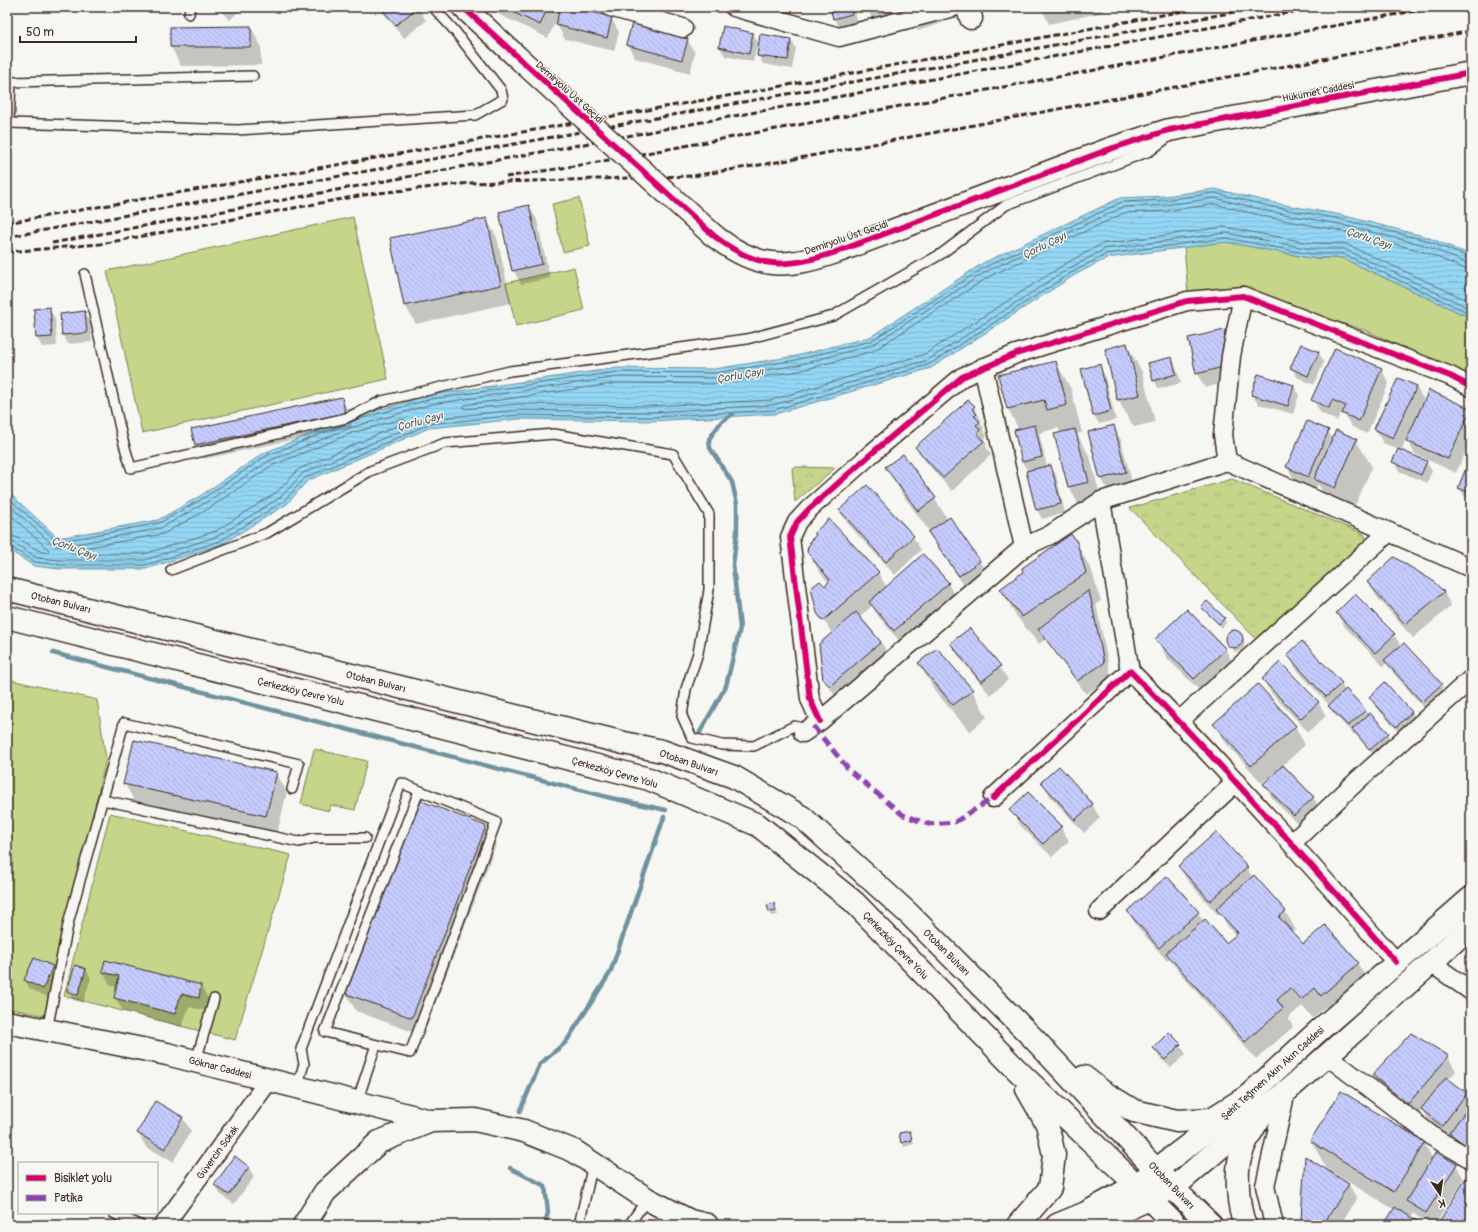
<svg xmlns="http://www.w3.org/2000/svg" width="1478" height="1232" font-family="Pangolin,sans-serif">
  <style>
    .grass { fill: #c5d589; stroke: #808054 }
    .park { fill: url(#park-tufts); stroke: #808054 }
    .water { fill: url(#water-rules); stroke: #70929f }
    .shadow { fill: #0003 }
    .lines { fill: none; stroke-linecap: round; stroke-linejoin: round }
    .shore { stroke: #5e6f74; stroke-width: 1 }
    .stream { stroke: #70929f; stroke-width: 4.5 }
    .building { fill: url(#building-back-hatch); stroke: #3b2a1e }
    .service-casing { stroke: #3b2a1e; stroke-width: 12 }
    .minor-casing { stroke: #3b2a1e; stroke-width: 21 }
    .tertiary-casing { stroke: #3b2a1e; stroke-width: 25 }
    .secondary-casing { stroke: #3b2a1e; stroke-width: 25 }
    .trunk-casing { stroke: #3b2a1e; stroke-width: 25 }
    .service { stroke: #f6f6f2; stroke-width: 9 }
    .minor { stroke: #f6f6f2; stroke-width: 18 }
    .tertiary { stroke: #f6f6f2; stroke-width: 22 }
    .secondary { stroke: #f6f6f2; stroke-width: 22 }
    .trunk { stroke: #f6f6f2; stroke-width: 22 }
    .rail { stroke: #3b2a1e; stroke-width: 3; stroke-dasharray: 6 3; stroke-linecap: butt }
    .tertiary-bridge-casing { stroke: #3b2a1e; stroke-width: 25; stroke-linecap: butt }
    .tertiary-bridge { stroke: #f6f6f2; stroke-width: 22 }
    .quiet { stroke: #8e44ad; stroke-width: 5; stroke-dasharray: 10 5; stroke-linecap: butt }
    .cycleway-casing { stroke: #f6f6f2; stroke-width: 8 }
    .cycleway { stroke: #d6006c; stroke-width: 6 }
    .labels { text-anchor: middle; stroke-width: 3; stroke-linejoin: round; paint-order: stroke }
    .street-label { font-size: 10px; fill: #3b2a1e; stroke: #f6f6f2 }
    .water-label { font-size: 11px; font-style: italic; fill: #515554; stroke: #f6f6f2 }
  </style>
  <defs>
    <pattern id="park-tufts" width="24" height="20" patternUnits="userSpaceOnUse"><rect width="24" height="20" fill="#c5d589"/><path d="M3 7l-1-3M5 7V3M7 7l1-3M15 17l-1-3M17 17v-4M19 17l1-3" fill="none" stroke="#aab776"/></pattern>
    <pattern id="water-rules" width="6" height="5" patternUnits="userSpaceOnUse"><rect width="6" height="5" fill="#93d7f5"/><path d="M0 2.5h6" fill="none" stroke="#80b9d2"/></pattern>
    <pattern id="building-back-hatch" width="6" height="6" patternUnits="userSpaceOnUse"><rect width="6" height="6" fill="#c5ccfe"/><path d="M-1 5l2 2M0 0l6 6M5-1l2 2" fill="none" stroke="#aaafd9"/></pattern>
  </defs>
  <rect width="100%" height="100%" fill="#f6f6f2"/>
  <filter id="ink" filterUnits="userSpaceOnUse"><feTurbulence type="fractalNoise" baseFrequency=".025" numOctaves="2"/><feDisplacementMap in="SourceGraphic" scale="8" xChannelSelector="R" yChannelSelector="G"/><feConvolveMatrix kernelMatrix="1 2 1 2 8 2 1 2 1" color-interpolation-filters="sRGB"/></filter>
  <g filter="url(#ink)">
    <g class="grass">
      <path d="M579,198L590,246L563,252L552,204Z"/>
      <path d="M353,217L388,379L142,433L107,271Z"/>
      <path d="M1226,242L1310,258H1342L1471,318V378L1367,331L1281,304L1188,293L1184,247Z"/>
      <path d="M574,267L584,310L516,326L506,283Z"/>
      <path d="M7,679L97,700L106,759L46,1016L7,1008Z"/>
      <path d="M314,749L367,761L355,810L331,805L329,811L301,804Z"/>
      <path d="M110,813L291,855L235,1040L64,996Z"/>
    </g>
    <g class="park">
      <path d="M797,467L835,468L795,502L792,468Z"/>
      <path d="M1232,479L1364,534L1367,540L1256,639L1130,508Z"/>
    </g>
    <path class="water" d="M1215,189L1274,203L1341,215L1427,237L1471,255V318L1342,258H1310L1226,242L1107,258L1073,276L931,368L775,414L651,421L519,419L429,428L307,481L287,504L222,544L146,569H60L34,566L7,549V491L58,538L158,520L200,496L264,453L347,419L430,395L617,368L714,369L796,356L870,337L983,263L1120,198L1165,196Z"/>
    <g class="shadow">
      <path d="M217,7H243L230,20Z"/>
      <path d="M378,7H418L426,21L404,38Z"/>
      <path d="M494,7H554L559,16L562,7H568L611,18L619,32L614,51L565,39L557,25L559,18L558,17L548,38L498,14Z"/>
      <path d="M831,7H854L859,28L842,32L834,18Z"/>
      <path d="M867,7H893L895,15L872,19Z"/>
      <path d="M904,7H939L945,22L918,31Z"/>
      <path d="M1041,7H1103L1104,12L1049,24Z"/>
      <path d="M251,27L261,46V65L181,66L171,47V28Z"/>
      <path d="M752,33L758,42L753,62L725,56L720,47Z"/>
      <path d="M687,39L695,53L690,73L635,58L627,44Z"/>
      <path d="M790,39L796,48L792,69L763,64L758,55Z"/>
      <path d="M529,206L537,220L550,278L521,284L513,270Z"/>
      <path d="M486,219L497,237L511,303L416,324L405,305Z"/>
      <path d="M7,308L9,326H7Z"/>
      <path d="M49,309L55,318L57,346L42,347L37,338Z"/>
      <path d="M85,313L90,322L92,342L68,344L63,335L61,315Z"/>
      <path d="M1225,331L1233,345L1231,381L1205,388L1197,374L1190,339Z"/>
      <path d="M1127,345L1142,372L1155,422L1134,427L1118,400L1106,350Z"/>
      <path d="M1319,353L1324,362L1314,385L1297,377L1292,368Z"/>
      <path d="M1171,358L1176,367L1181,383L1159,389L1154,380Z"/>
      <path d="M1056,362L1071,389L1082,433L1077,434L1090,457L1104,510L1084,514L1069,487L1056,435L1061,433L1058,428L1039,433L1047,467L1051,466L1056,475L1065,513L1042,519L1037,510L1028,471L1022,462L1019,430L1008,409L999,376Z"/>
      <path d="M1099,365L1104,374L1116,420L1099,424L1094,415Z"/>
      <path d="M1381,369L1389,383L1367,434L1352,427L1345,416L1340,414L1337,421L1321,413L1313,400Z"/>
      <path d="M1294,386L1299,395L1293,414L1258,404L1252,395Z"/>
      <path d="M1416,387L1425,402L1471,411V440L1456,473L1415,454L1406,439L1401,451L1426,462L1432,471L1427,483L1399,471L1394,462L1399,450L1383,443L1375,429Z"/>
      <path d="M341,398L349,412L352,427L204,459L196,445Z"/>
      <path d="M974,407L982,421L980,422L984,428L983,429L987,436L984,439L987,444L986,446L991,455L952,491L925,461L917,447Z"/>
      <path d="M1113,426L1121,440L1133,486L1109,492L1101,478Z"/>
      <path d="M1328,431L1333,440H1356L1372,467L1351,515L1331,506L1318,484L1315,490L1295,481L1287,467Z"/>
      <path d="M903,455L935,499L948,520L950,519L980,562L988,576L967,590L937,546L930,532L902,494L886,467Z"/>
      <path d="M1471,471V499L1465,497L1459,488Z"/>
      <path d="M867,486L913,537L921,550L895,575L848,524L840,511Z"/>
      <path d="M810,542L878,572L887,588L948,584L956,597L902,644L878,616L872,606L859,617L881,642L889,656L838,699L833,693L824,679L832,633L818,612L825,588L829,583L819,571L808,552L811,544Z"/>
      <path d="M1076,543L1092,571L1101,601L1096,604L1111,677L1086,694L1046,639L1039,644L1017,617L1001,590L1024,572Z"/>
      <path d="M1369,582L1444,592L1451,606L1413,638L1376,596Z"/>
      <path d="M1202,607L1224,619L1226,623L1222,628L1205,611Z"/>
      <path d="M1337,614L1394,634L1401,647L1441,685L1449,698L1430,715L1394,674L1387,663L1383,666L1345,627Z"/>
      <path d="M970,629L1000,667L1008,680L990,695L959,657L951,644Z"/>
      <path d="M1231,631H1236L1241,636L1244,640V647L1240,651L1235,652L1228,643L1227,636Z"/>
      <path d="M1157,640L1225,649L1236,668L1206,697L1167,658Z"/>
      <path d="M1288,655L1341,684L1345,691L1388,734L1393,743L1376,758L1355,733L1354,735L1335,715L1330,706L1296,669Z"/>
      <path d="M919,664L972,690L987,717L970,732L935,691Z"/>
      <path d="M1263,680L1318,702L1326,716L1308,732L1271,693Z"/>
      <path d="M1385,683L1412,712L1417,721L1402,735L1375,706L1370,697Z"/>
      <path d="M1215,724L1295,726L1305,745L1282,766L1313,797L1321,811L1302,829L1272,798L1265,784L1277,772L1275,771L1262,783L1225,742Z"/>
      <path d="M276,773L287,792L277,834L135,802L124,783Z"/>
      <path d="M1042,782L1092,804L1100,818L1084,833L1050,796Z"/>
      <path d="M1011,810L1061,827L1069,841L1052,857L1019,824Z"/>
      <path d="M485,827L496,845L423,1036L356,1011L346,993Z"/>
      <path d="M1179,866L1247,868L1253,878L1285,911L1296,930L1292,933L1303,945L1358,964L1369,982L1333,1014L1326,1006L1313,1018L1302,1006L1288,1018L1293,1027L1256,1059L1178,971L1170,958L1167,961L1136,925L1128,911L1167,877L1198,913L1203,921L1226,944L1236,936L1228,927L1220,913L1218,915L1187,880Z"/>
      <path d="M774,904L778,915L772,916L770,912Z"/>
      <path d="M106,961L201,986L209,1000L206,1011L189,1007L182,1027L123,1011L115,997L117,987L111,986L103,972Z"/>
      <path d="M53,967L58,976L48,997L30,989L25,980Z"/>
      <path d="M86,969L91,978L83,1003L73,1000L68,991Z"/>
      <path d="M1412,1034L1448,1057L1456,1071L1448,1080L1466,1094L1471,1102V1156L1459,1147L1452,1136L1450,1139L1430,1123L1422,1110L1416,1117L1381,1089L1373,1075Z"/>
      <path d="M1180,1045L1186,1054L1171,1068L1159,1057L1154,1048Z"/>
      <path d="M156,1103L183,1118L191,1131L173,1162L146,1147L138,1133Z"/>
      <path d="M910,1132L914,1144L904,1147L902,1142Z"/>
      <path d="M1311,1141L1424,1143L1433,1159L1456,1165L1464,1179L1435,1225H1432L1415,1215L1414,1213L1411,1218L1421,1225H1385L1395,1210L1327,1169Z"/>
      <path d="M235,1158L249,1168L254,1177L234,1204L220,1194L215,1185Z"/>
      <path d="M1306,1158L1349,1185L1357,1199L1340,1225H1306L1302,1219Z"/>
    </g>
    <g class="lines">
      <g class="shore">
        <path d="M1471,269H1465L1422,251L1338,230L1271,218L1215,204L1166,211L1124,213L990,276L873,351L799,371L716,384L618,383L465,405L463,407L465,409L518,404L651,406L772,400L925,354L1065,264L1102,244L1224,227L1311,243L1346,244L1471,302"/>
        <path d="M402,419L405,420L403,423L299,469L277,492L216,531L144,554H73L71,553L72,550L163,534L208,509L271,466L352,433Z"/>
        <path d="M349,422L431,399L617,372L715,373L796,360L871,341L985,267L1122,202L1165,200L1215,193L1273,207L1340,219L1425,240L1471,258"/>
        <path d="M7,497L58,542L159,523L202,499L266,456L346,424"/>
        <path d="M7,503L52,544L60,547L161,528L205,503L269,461L350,428L432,404L618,377L715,378L798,365L872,345L987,271L1123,207L1166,205L1215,198L1272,212L1339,224L1424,245L1466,263H1471"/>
        <path d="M7,512L48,549L49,551L47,553C32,551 22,536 7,535"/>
        <path d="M7,541L13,542L37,558L60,560H145L218,536L281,497L303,473L428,419L518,410L651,412L773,405L928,360L1068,269L1105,249L1226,233L1311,249H1344L1471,309"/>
        <path d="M7,546L10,547L36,562L60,565H146L220,541L284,501L305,478L429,424L518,415L651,417L774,410L930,364L1071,273L1106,254L1226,238L1310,254H1343L1471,314"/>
      </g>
      <g class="stream">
        <path d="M53,653L611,798L666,810"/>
        <path d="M700,732L726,686L740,628L733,565L737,532V504L732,482L710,448L709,439L721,422L733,414"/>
        <path d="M520,1111L540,1064L566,1042L610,973L664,817"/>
        <path d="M510,1168L545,1186L548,1212L545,1225"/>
      </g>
    </g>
    <g class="building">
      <path d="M380,7H418L396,25Z"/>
      <path d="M502,7H548L540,25Z"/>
      <path d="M560,7H572L612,17L607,38L556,25Z"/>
      <path d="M830,7H850L852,14L833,19Z"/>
      <path d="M866,7H883L866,10Z"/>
      <path d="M1040,7H1056L1040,10Z"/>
      <path d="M632,23L688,39L682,60L626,45Z"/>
      <path d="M251,26V47H170V27Z"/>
      <path d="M723,26L753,33L749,54L719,47Z"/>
      <path d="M760,34L791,39L788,60L757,56Z"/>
      <path d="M529,205L542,264L512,271L499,212Z"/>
      <path d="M487,218L501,285L404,306L390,238Z"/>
      <path d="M50,307L52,337L36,338L34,309Z"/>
      <path d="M85,311L87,333L62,335L60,314Z"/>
      <path d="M1225,330L1223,367L1196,374L1188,338Z"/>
      <path d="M1127,343L1140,395L1117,400L1105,349Z"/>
      <path d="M1301,344L1319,352L1308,376L1290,368Z"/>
      <path d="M1335,348L1382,368L1359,421L1342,413L1346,406L1332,400L1329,408L1311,400Z"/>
      <path d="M1172,357L1176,374L1153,381L1148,363Z"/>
      <path d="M1056,361L1067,405L1047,410L1044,400L1007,409L998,375Z"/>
      <path d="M1100,364L1111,411L1093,416L1081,369Z"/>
      <path d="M1258,374L1294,385L1288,406L1251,395Z"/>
      <path d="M1398,378L1417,386L1393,438L1374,429Z"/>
      <path d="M1429,390L1471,409L1448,459L1406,441Z"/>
      <path d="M342,397L345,413L195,445L191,429Z"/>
      <path d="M968,400L975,406L972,409L977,414L974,416L980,422L976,425L980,430L977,433L984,441L943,478L915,447Z"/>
      <path d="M1307,421L1329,430L1308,477L1286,467Z"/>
      <path d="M1035,425L1042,457L1022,462L1014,430Z"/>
      <path d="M1114,425L1126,472L1100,479L1088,432Z"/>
      <path d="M1075,429L1089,482L1068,487L1054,434Z"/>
      <path d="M1336,430L1357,439L1335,488L1314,479Z"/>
      <path d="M1398,449L1427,461L1421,475L1392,462Z"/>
      <path d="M903,454L936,498L918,511L885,467Z"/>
      <path d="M1051,465L1061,504L1036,510L1026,471Z"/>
      <path d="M1466,468L1471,470V493L1458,488Z"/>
      <path d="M867,485L914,536L886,562L839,510Z"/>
      <path d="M950,517L980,561L959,576L928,532Z"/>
      <path d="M829,519L879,572L823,621L817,613L811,588L820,581L825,586L830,580L807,552L808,546L811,543L809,542L816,535L814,533Z"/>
      <path d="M1071,534L1077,542L1086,573L1022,617L1000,589L1023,572L1022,568Z"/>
      <path d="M923,554L949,583L894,631L869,602Z"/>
      <path d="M1394,557L1433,581L1444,592L1405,624L1367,582Z"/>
      <path d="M1089,590L1104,663L1077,681L1038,629Z"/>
      <path d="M1355,594L1395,634L1375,653L1336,613Z"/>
      <path d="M1207,601L1225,618L1219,624L1201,607Z"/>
      <path d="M1187,609L1226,649L1194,679L1155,639Z"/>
      <path d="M856,612L881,642L830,686L823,680L819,644Z"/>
      <path d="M970,628L1001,666L981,682L950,643Z"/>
      <circle cx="1234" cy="639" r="9"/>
      <path d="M1302,641L1342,683L1326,697L1287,655Z"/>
      <path d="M1404,643L1442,684L1422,702L1384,660Z"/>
      <path d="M937,648L973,690L953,705L918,663Z"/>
      <path d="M1280,662L1319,702L1300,719L1262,679Z"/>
      <path d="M1385,682L1412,712L1396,727L1369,697Z"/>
      <path d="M1258,684L1296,726L1251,766L1213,724Z"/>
      <path d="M1346,689L1366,710L1348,726L1328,706Z"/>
      <path d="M1370,713L1389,733L1370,750L1352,729Z"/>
      <path d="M134,740L277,772L266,816L123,784Z"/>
      <path d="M1283,765L1314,797L1294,816L1263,784Z"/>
      <path d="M1059,766L1093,804L1075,820L1041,782Z"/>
      <path d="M1028,792L1062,826L1043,844L1009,810Z"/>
      <path d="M419,800L486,826L412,1018L344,993Z"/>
      <path d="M1216,832L1248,867L1210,901L1178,866Z"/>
      <path d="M1254,875L1286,911L1279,917L1303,944L1325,925L1359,963L1321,996L1315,988L1301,1000L1290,988L1277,1000L1283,1008L1245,1042L1166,953L1205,919L1226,943L1238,933L1216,909Z"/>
      <path d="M1167,876L1199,912L1159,948L1127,911Z"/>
      <path d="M774,903L776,911L769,912L767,905Z"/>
      <path d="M34,958L53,966L43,989L24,980Z"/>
      <path d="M105,960L201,985L199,998L181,994L175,1014L114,998L119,976L102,972Z"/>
      <path d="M75,965L86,969L78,995L67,991Z"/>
      <path d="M1169,1032L1181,1044L1165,1060L1153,1048Z"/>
      <path d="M1411,1033L1449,1056L1408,1104L1372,1075Z"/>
      <path d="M1446,1077L1467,1093L1442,1126L1421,1109Z"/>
      <path d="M1341,1091L1425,1142L1394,1192L1310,1141Z"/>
      <path d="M155,1101L183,1117L165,1149L137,1133Z"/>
      <path d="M1471,1104V1149L1449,1133Z"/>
      <path d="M910,1131L912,1140L901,1143L899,1133Z"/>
      <path d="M1436,1152L1457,1164L1426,1213L1406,1201Z"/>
      <path d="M235,1156L249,1167L229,1195L214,1185Z"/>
      <path d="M1305,1156L1349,1184L1323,1225H1307L1301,1219Z"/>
      <path d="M1471,1170V1225H1444L1439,1222Z"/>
      <path d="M1395,1207L1423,1225H1384Z"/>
    </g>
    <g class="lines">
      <defs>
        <g id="service">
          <path d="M189,14L190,7"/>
          <path d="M253,76L11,82L9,123L238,130L475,115L503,99L501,90L454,30L433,7"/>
          <path d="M85,274L122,437L131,468L346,418L382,401L510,371L747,339L833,316L941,254L1006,205L1150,151L1167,138"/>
          <path d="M171,570L267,533L370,471L445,443L554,434L673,454L709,514V590L698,653L686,689L682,716L692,738L722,745L754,746L794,726L808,729"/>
          <path d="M103,800L299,842L314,838H365"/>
          <path d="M47,1030L69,920L124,723L299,764L292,789"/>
          <path d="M196,1061L214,999"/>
          <path d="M297,1087L304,1064L301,1049L401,783L496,822L410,1053L325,1032L419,791"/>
          <path d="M357,1102L376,1045"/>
          <path d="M113,1213L140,1225"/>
          <path d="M579,1225L593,1164"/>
          <path d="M629,1225L647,1199"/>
        </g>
        <g id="minor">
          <path d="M610,7L683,28"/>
          <path d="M734,7L839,37L954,7"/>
          <path d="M983,367L1024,547"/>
          <path d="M1227,461L1223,435L1231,356L1243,296"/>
          <path d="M1130,671L1101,501L1227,461L1471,568"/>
          <path d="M820,721L810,699L790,537L797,522L809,509L871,454L962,377L1016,354L1187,301L1243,296L1450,376L1471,387"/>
          <path d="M1179,721L1389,532"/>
          <path d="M803,733L820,721L1024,547L1050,535L1101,501"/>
          <path d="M993,798L1130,671C1223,765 1310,863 1396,962"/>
          <path d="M1292,843L1358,780L1471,679"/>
          <path d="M1099,911L1236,782"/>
          <path d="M1431,963L1471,991"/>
          <path d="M1327,1054L1334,1061L1436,1139L1471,1159"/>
          <path d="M164,1225L269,1080"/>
          <path d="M1274,1225L1265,1186L1286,1091"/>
        </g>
        <g id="tertiary">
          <path d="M463,7L515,55"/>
          <path d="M967,7L971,18"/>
          <path d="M713,235C757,270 786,269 836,252L1110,149L1169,130L1471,73"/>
          <path d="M7,1022L167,1054L431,1121"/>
        </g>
        <g id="secondary">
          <path d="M1097,1223L1173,1188L1297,1082L1431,963L1471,926"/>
          <path d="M304,1225L325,1192L379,1142L431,1121L475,1120L524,1131L574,1151L647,1199L690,1221L707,1225"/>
          <path d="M1057,1225L1086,1213L1136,1185L1203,1134L1248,1096L1315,1034L1471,898"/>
        </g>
        <g id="trunk">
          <path d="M7,589L624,743L662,751L734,777L802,817L909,914L1035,1040L1173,1188L1211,1225"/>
          <path d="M7,617L649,779L758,825L854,902L1015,1068L1125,1174L1175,1225"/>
          <path d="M1084,1077L1103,1092L1134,1111L1177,1121L1211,1119L1248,1096"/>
          <path d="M1018,1225L1050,1188L1054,1155L1047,1124L1027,1089"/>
          <path d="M1245,1225C1238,1208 1235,1171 1241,1154C1247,1137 1257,1122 1267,1107"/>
        </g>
      </defs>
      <use href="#service" class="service-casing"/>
      <use href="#minor" class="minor-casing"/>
      <use href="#tertiary" class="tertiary-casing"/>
      <use href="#secondary" class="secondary-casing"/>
      <use href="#trunk" class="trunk-casing"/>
      <use href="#service" class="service"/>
      <use href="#minor" class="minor"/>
      <use href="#tertiary" class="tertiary"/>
      <use href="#secondary" class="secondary"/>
      <use href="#trunk" class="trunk"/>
      <g class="rail">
        <path d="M506,177L587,164L1436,7"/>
        <path d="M7,223L761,90L1205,7"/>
        <path d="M7,237L1262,7"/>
        <path d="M52,243L1320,7"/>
        <path d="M7,252L100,244L369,194L470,183L693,176L789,160L1471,31"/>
      </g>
      <defs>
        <path id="tertiary-bridge" d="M515,55L713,235"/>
      </defs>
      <use href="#tertiary-bridge" class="tertiary-bridge-casing"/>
      <use href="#tertiary-bridge" class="tertiary-bridge"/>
      <path class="quiet" d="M813,726L850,771L903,815L928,824L955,822L993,798"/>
      <defs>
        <g id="cycleway">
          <path d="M463,7L713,235C757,270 786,269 836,252L1110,149L1169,130L1471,73"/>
          <path d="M820,721L810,699L790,537L797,522L809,509L871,454L962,377L1016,354L1187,301L1243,296L1450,376L1471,387"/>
          <path d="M993,798L1130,671C1223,765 1310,863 1396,962"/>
        </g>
      </defs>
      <use href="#cycleway" class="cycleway-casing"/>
      <use href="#cycleway" class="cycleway"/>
    </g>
  </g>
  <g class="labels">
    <g class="street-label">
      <text transform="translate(1318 91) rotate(-11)" y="4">Hükümet Caddesi</text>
      <text transform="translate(570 92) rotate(42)" y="4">Demiryolu Üst Geçidi</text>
      <text transform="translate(846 237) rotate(-19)" y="4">Demiryolu Üst Geçidi</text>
      <text transform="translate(61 602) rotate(14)" y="4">Otoban Bulvarı</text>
      <text transform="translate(376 681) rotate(14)" y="4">Otoban Bulvarı</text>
      <text transform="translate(301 691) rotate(14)" y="4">Çerkezköy Çevre Yolu</text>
      <text transform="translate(689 762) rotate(19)" y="4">Otoban Bulvarı</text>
      <text transform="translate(615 772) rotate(16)" y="4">Çerkezköy Çevre Yolu</text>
      <text transform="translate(896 945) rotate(46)" y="4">Çerkezköy Çevre Yolu</text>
      <text transform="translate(947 952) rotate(45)" y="4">Otoban Bulvarı</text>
      <text transform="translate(220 1067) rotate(14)" y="4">Göknar Caddesi</text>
      <text transform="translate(1272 1073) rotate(-42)" y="4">Şehit Teğmen Akın Akın Caddesi</text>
      <text transform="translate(217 1152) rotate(-54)" y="4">Güvercin Sokak</text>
      <text transform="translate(1172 1185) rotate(46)" y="4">Otoban Bulvarı</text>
    </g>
    <g class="water-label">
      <text transform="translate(1369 238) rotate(19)" y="4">Çorlu Çayı</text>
      <text transform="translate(1044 245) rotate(-26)" y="4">Çorlu Çayı</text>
      <text transform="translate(740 375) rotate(-10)" y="4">Çorlu Çayı</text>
      <text transform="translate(420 421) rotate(-15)" y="4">Çorlu Çayı</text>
      <text transform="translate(74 548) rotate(21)" y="4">Çorlu Çayı</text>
    </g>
  </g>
  <rect width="1478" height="1232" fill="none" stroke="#f6f6f2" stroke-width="24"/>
  <rect x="12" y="12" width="1454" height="1208" fill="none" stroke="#3b2a1e" stroke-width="1.5" filter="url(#ink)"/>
  <rect x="18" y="1162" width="140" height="52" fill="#f6f6f2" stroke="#aba49d"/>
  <rect x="26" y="1175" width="20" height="6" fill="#d6006c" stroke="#aba49d"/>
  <text x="54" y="1182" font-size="12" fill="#3b2a1e">Bisiklet yolu</text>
  <rect x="26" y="1195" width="20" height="6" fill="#8e44ad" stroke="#aba49d"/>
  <text x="54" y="1202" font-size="12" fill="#3b2a1e">Patika</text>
  <g transform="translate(1440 1194) rotate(167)" stroke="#f6f6f2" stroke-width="3" paint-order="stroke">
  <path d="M0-3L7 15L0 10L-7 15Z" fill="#3b2a1e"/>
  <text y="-6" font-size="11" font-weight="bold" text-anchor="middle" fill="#3b2a1e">K</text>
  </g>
  <path d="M20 36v6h116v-6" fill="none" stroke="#3b2a1e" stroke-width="2"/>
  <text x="26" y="36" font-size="12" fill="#3b2a1e" stroke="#f6f6f2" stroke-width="3" paint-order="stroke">50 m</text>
</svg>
